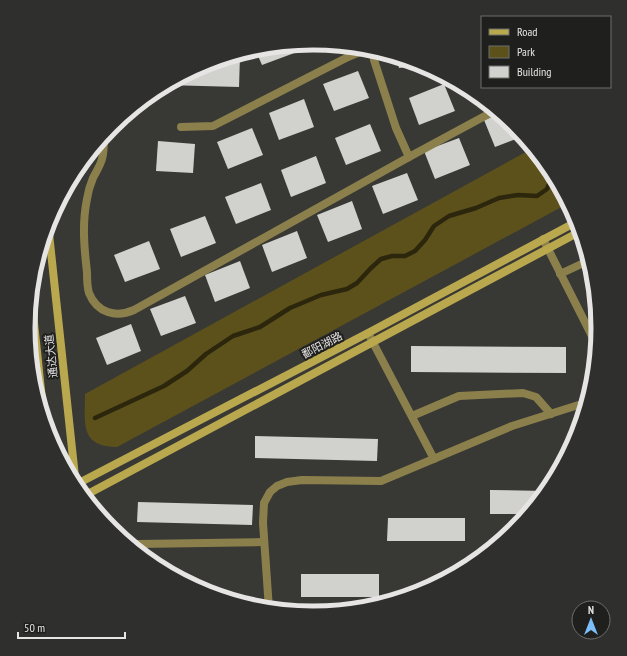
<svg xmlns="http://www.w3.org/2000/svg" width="627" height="656" font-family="'PT Sans Narrow','Noto Sans SC',sans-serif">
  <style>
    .green { fill: #5c511b }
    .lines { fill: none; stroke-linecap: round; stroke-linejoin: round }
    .stream { stroke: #2c260d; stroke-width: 4.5 }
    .building { fill: #d1d1ce }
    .lane { stroke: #8b804b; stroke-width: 8 }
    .street { stroke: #8b804b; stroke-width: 8 }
    .secondary { stroke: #baa84f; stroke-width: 8 }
    .labels { text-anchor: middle; stroke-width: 4; stroke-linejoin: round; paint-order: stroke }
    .street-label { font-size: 11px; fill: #e6e5e4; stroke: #1f1f1e }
    .rim { fill: none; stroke: #e6e5e4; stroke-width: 5 }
  </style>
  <rect width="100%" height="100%" fill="#383835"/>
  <path class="green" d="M533,148L551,170L569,203L117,447C79,447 85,422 85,394Z"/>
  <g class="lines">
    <path class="stream" d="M95,418L164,386L187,371L206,354L233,336L260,327L290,308L321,295L347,289L357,283L371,268L381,259L392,256H405L415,251L425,240L434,226L449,216L476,208L499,198L518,195L537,196L547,189L553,174"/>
  </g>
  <g class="building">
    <path d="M294,44L297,52L262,65L255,49Z"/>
    <path d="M231,56H240L239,87L165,85L204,64Z"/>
    <path d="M397,57L423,64L424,65L399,68Z"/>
    <path d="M358,71L369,98L334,111L323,84Z"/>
    <path d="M444,84L455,111L419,125L409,98Z"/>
    <path d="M304,99L314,127L279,140L269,113Z"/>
    <path d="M500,114L516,126L524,136L495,147L484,120Z"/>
    <path d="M370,124L381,151L346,165L335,138Z"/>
    <path d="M252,128L263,155L228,169L217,142Z"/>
    <path d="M459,138L470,165L435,179L424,151Z"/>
    <path d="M158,141L195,144L193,173L156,171Z"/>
    <path d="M316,156L326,183L291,197L281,170Z"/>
    <path d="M407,173L418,200L383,214L372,186Z"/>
    <path d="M261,183L271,210L236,224L225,197Z"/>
    <path d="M352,201L362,229L328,242L317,215Z"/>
    <path d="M205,216L216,243L181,257L170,229Z"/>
    <path d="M297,231L307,258L272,272L262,245Z"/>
    <path d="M149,241L160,269L125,282L114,255Z"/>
    <path d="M240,261L250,288L215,302L205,275Z"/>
    <path d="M185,296L196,323L161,336L150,309Z"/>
    <path d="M131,324L141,351L107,365L96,338Z"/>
    <path d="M411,346L566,347V373L411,372Z"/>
    <path d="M570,435H578L570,450Z"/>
    <path d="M255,436L378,439L377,461L255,458Z"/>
    <path d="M490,490L547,491L529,514H490Z"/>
    <path d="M138,502L253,505L252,525L137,522Z"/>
    <path d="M388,518H465V541H387Z"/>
    <rect x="301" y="574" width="78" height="23"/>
  </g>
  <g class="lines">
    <g class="lane">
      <path d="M373,49L374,60L396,128L409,157"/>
      <path d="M181,127L213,126L348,57L369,48"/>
      <path d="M104,135C104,143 104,152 102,159C100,166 96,172 93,178C90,185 88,192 87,199C82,223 84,247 87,272C87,278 87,287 89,293C97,313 116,318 134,310L409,157L496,110"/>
      <path d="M560,274L590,260"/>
      <path d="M368,333L434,459"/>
      <path d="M412,416L459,396L523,393L536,397L551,414"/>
      <path d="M138,544L264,542"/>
      <path d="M269,609L263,523L264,503L270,492L277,486L287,482L302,480L381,481L512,426L588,402"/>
    </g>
    <path class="street" d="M543,239L597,346"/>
    <g class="secondary">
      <path d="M48,224L76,486"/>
      <path d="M31,294L44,419"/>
      <path d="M75,485L368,333L578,221"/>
      <path d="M84,496L581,231"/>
    </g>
  </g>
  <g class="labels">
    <g class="street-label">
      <text transform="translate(322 345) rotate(-27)" y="4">鄱阳湖路</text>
      <text transform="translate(51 356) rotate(-96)" y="4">通达大道</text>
    </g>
  </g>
  <path d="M0 0H627V656H0ZM35 328a278 278 0 1 1 556 0a278 278 0 1 1-556 0Z" fill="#2f2f2e" fill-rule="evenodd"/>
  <path class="rim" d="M35 328a278 278 0 1 1 556 0a278 278 0 1 1-556 0Z"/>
  <rect x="481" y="16" width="130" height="72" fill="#1f1f1e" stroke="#6f6e6d"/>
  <rect x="489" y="29" width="20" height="6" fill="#baa84f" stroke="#6f6e6d"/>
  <text x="517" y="36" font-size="12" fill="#e6e5e4">Road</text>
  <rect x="489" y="46" width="20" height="12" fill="#5c511b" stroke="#6f6e6d"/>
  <text x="517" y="56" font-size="12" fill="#e6e5e4">Park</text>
  <rect x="489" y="66" width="20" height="12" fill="#d1d1ce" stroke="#6f6e6d"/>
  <text x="517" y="76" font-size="12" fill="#e6e5e4">Building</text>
  <g transform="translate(591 620)"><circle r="19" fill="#1f1f1e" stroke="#6f6e6d"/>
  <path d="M0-3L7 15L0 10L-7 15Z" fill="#7dbef9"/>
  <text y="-6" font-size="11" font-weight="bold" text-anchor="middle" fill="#e6e5e4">N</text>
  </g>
  <path d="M18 632v6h107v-6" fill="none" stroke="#e6e5e4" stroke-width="2"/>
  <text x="24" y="632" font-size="12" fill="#e6e5e4" stroke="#1f1f1e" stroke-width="3" paint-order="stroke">50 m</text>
</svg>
